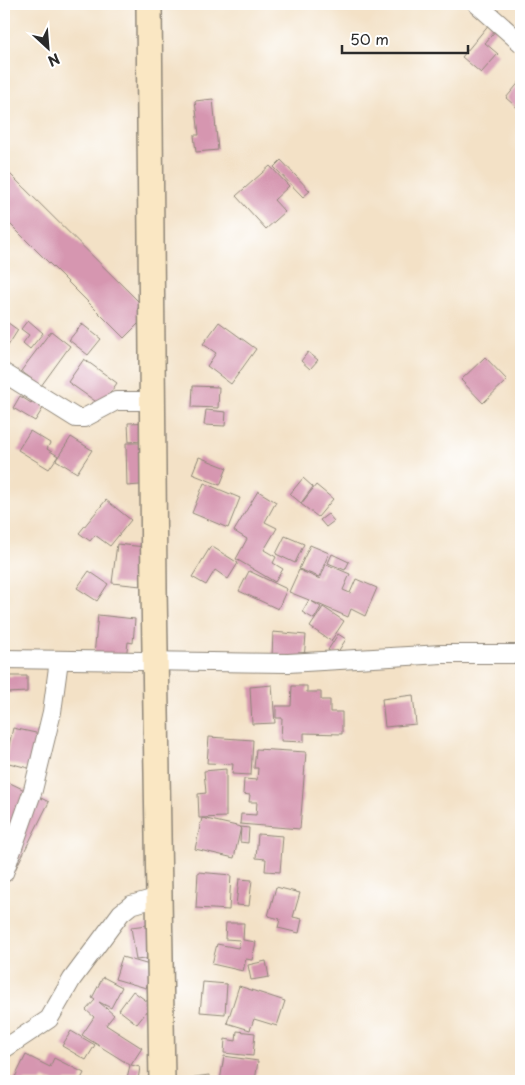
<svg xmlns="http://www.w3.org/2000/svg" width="525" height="1085" font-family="'Playpen Sans',sans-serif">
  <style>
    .building { fill: #d696b0 }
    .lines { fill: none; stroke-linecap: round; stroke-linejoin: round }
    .street-casing { stroke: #8f8678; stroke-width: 20 }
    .secondary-casing { stroke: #8f8678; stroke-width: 28 }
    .street { stroke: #fff; stroke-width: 18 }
    .secondary { stroke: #fae7c3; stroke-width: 25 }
  </style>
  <rect width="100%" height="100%" fill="#fff"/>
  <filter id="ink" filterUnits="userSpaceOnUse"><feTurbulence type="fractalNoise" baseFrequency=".02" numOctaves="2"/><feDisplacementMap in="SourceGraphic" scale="10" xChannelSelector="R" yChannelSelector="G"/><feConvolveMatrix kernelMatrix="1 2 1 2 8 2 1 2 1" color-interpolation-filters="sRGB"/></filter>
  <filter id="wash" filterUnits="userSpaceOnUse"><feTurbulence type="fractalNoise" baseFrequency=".0096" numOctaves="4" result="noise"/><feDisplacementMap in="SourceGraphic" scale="20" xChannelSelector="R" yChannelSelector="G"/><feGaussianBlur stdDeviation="1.12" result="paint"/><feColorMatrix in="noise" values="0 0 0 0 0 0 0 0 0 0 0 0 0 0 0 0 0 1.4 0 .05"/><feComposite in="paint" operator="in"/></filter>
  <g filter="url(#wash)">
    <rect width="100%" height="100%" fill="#f3e1c6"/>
    <g id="blocks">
      <g class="building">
        <path d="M495,17L502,23L485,43L498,54L481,73L462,57Z"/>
        <path d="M521,80V111L506,98Z"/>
        <path d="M213,99L218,150L196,152L194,135H199L195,101Z"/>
        <path d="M281,160L310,191L303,197L274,167Z"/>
        <path d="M270,166L289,186L274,200L285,212L266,229L236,196Z"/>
        <path d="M7,171L142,305L137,309L145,317L124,338L4,218V174Z"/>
        <path d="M4,320L18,330L4,352Z"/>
        <path d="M28,320L43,333L30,349L23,343L29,335L21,329Z"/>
        <path d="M219,322L256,349L231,384L207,366L216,353L203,344Z"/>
        <path d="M82,324L101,339L88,355L69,340Z"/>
        <path d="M51,331L70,346L41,386L21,371Z"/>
        <path d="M308,352L318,360L310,369L301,361Z"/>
        <path d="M485,357L507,380L483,403L461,380Z"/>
        <path d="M84,359L117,383L108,396L105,408L68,382Z"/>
        <path d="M193,386L219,387L218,408L192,407Z"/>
        <path d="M20,396L31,403L34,399L45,405L35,421L13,408Z"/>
        <path d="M206,410L226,412L225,426L204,425Z"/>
        <path d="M157,422L152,484L127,486L126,443H141V441L129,442L128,423Z"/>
        <path d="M30,431L50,443L47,449L58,456L49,469L18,450Z"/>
        <path d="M71,437L92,450L77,473L56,460Z"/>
        <path d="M199,457L227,468L220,485L192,474Z"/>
        <path d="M303,478L313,487L301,503L290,494Z"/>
        <path d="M204,483L240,498L228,528L192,513Z"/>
        <path d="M316,485L333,499L318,517L301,504Z"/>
        <path d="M258,491L276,502L265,522L277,528L264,550L276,557L273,563L283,569L275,582L236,559L247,539L234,531Z"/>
        <path d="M106,500L131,520L110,546L95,535L90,541L79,533Z"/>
        <path d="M328,514L334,521L326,527L320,520Z"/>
        <path d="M285,536L304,544L295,563L276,554Z"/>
        <path d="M117,544L145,547L141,586L112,583Z"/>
        <path d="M310,545L329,553L319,577L299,569Z"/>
        <path d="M211,546L238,563L228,579L215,570L206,585L192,577Z"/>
        <path d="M332,554L349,562L345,570L328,563Z"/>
        <path d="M326,564L350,574L343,590L350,593L356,579L377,588L365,616L351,609L348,617L311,601L321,607L314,619L302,612L309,600L289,592L299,570L320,579Z"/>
        <path d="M89,571L108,584L97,601L77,588Z"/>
        <path d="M249,571L287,589L278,609L239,591Z"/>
        <path d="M323,607L344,621L331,641L310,627Z"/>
        <path d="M98,615L135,619L133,643L128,642L126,658L94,655Z"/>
        <path d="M273,632L306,635L304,659L272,657Z"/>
        <path d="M338,634L346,639L336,655L328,650Z"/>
        <path d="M7,676H27V692L7,693Z"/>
        <path d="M272,685L275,723L252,724L250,687Z"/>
        <path d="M292,686H307V692H321V700H330V712H342V734L304,733V742L281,741L282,718H276V706H291Z"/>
        <path d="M413,695L416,724L385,727L382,699Z"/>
        <path d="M13,728L45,735L36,770L5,762Z"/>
        <path d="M209,737L253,740L251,775L232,774L233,764L207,763Z"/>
        <path d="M256,749L306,752L300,829L240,824L241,814L256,815L257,802H249L250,795L243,794L244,779L257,780L258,768H254Z"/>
        <path d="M226,769V817L199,818L198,794L206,793L204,771Z"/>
        <path d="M4,780L49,802L13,874L4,869Z"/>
        <path d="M202,818L241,827L234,858L195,849Z"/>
        <path d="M241,827L249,828L248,843L240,842Z"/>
        <path d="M258,834L283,836L280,872L265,871L266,859L256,858Z"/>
        <path d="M198,872L231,875L229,910L196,908Z"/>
        <path d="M239,879L252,880L249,906L236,905Z"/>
        <path d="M276,887L300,893L293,917L302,919L299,933L278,928L280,919L268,916Z"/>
        <path d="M226,923H244L243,940L256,942L252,960L246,959L243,971L212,964L217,944L238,948L240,940L225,939Z"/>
        <path d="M155,924L160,957L136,960L131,927Z"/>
        <path d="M122,957L153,966L146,988L115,979Z"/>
        <path d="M266,961L269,977L251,980L248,965Z"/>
        <path d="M103,977L122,987L111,1008L99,1002L114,1015L106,1025L142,1048L131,1065L140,1067L138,1080L127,1078L130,1065L82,1035L94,1017L86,1010L95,1000L92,998Z"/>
        <path d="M203,982L227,984L225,1014L200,1012Z"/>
        <path d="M239,986L285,1001L277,1026L254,1019L250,1030L227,1023Z"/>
        <path d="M133,991L152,1005L137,1024L119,1010Z"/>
        <path d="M71,1031L95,1045L86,1060L62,1046Z"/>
        <path d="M237,1031L255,1033L253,1056L224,1053L225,1039L236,1041Z"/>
        <path d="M26,1055L50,1067L54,1058L84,1073L80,1081H50L43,1078L42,1081H13Z"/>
        <path d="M224,1056L258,1061L255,1081H220Z"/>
        <path d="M209,1075L210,1081H195V1077Z"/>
      </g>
    </g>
  </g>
  <g filter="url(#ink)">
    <use href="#blocks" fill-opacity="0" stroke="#8f8678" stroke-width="1"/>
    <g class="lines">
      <defs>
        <g id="street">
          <path d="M477,4L521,43"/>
          <path d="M4,373L76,418H84L116,401H154"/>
          <path d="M4,659L288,663L442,654H521"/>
          <path d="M4,873L33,790L52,712L59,660"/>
          <path d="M4,1049L49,1019L72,979L121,913L131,905L159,897"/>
        </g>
        <path id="secondary" d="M149,4L154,588L162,1081"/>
      </defs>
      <use href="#street" class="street-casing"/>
      <use href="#secondary" class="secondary-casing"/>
      <use href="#street" class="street"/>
      <use href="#secondary" class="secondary"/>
    </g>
  </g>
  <rect width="525" height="1085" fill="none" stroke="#fff" stroke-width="20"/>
  <g transform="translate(48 48) rotate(154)" stroke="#ffffff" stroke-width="4" paint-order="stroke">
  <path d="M0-4L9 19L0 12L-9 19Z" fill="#2b2b2b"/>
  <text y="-8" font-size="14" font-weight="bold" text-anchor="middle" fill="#2b2b2b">N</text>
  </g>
  <path d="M342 45v8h126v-8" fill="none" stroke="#2b2b2b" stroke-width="2.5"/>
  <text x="350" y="45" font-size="15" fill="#2b2b2b" stroke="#ffffff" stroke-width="4" paint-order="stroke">50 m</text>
</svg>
